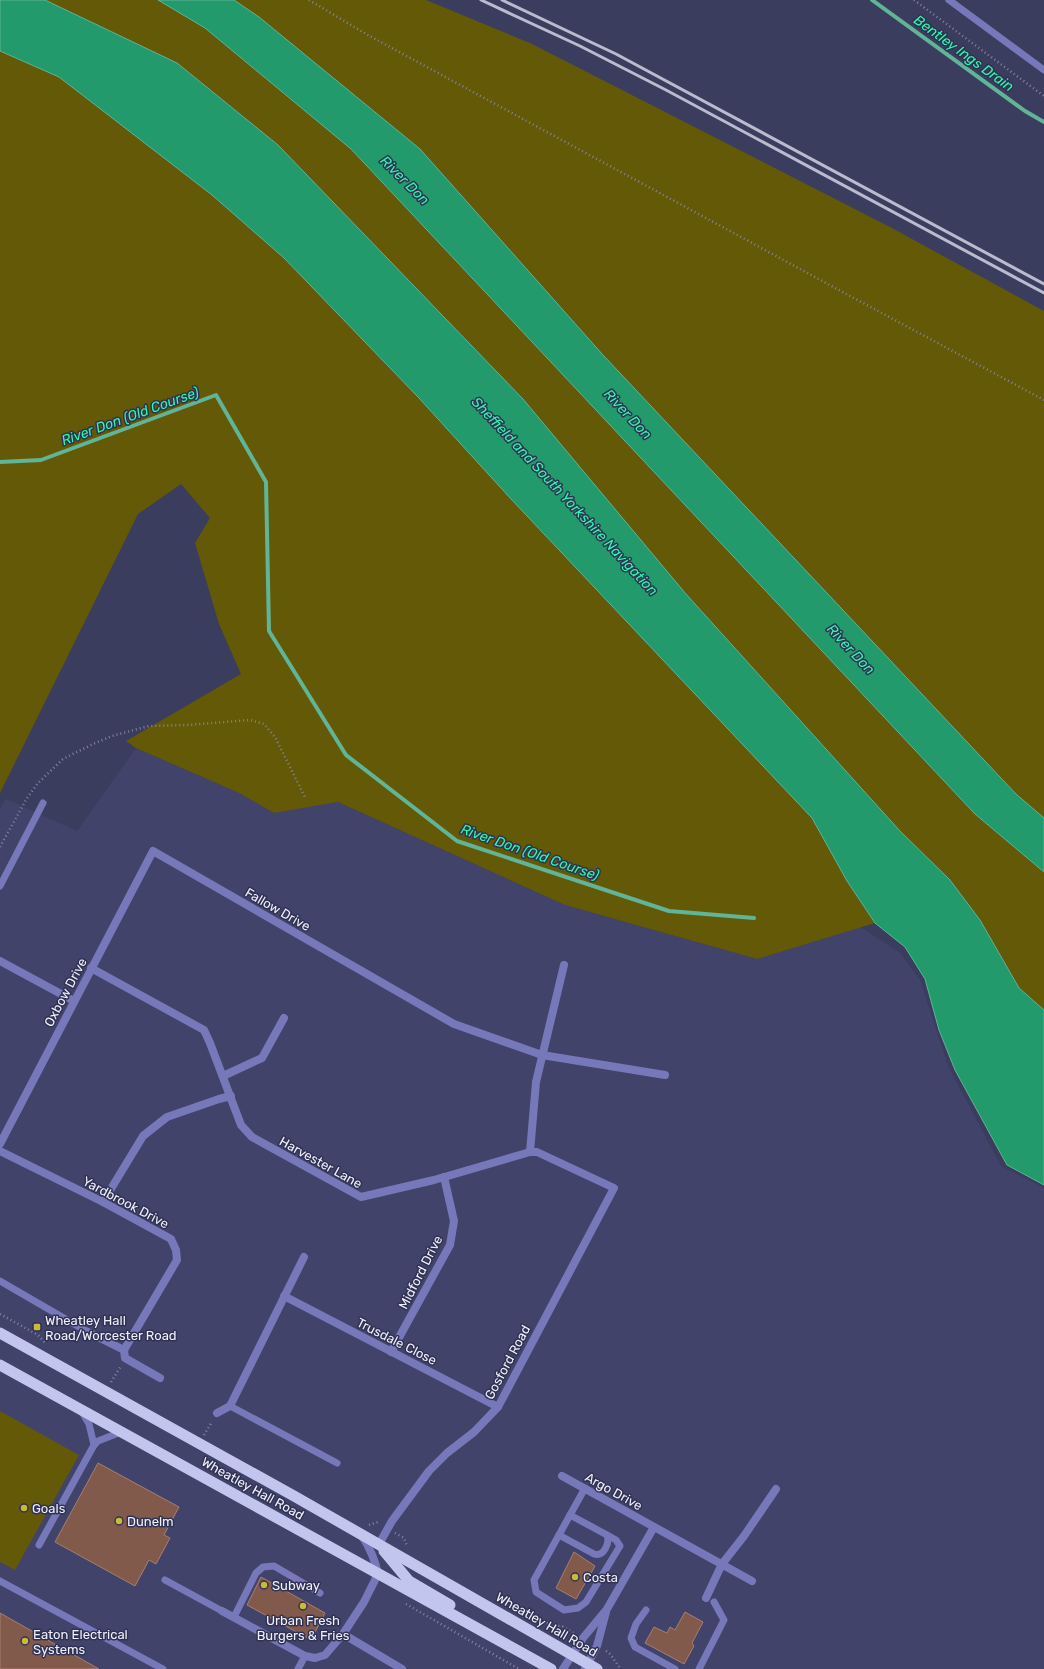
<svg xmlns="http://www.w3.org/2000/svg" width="1044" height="1669" font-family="Rubik,sans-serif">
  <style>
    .built { fill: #41436b }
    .green { fill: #635907 }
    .water { fill: #239a6b; stroke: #60b497 }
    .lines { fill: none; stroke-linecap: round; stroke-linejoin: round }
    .stream { stroke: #60b497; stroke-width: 4 }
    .building { fill: #825a4c; stroke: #a87e6e }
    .path { stroke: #84859e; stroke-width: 2.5; stroke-dasharray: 1 3; stroke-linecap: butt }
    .service { stroke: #7678b9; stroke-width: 7 }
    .minor { stroke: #7678b9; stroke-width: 8 }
    .trunk { stroke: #c2c6ef; stroke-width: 11 }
    .rail { stroke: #babbce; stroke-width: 3 }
    .poi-dot { fill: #cbba39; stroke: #313253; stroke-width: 1.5 }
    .labels { text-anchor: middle; stroke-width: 3; stroke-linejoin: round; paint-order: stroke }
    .street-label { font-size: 13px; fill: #eff0fd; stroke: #313253 }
    .poi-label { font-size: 13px; fill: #eff0fd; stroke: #313253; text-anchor: start }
    .water-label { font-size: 14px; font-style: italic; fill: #2cfaad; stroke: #313253 }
  </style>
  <rect width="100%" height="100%" fill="#3b3d5e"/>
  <path class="built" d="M136,748L239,793L274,813L338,802L565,905L757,959L860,927L899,952L920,980L948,1066L1001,1166L1044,1188V1669H0V809L6,799L77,831Z"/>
  <g class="green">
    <path d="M45,0H158L205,28L351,149L975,814L1044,872V1010L1019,988L980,920L950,880L900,831L686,594L523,399L278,145L177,63Z"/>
    <path d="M234,0H426L532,44L890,227L1044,311V818L1016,794L603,355L420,149L259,17Z"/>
    <path d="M0,51L59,77L212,195L284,258L418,397L511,499L812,818L847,881L875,923L757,959L565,905L338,802L274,813L239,793L136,748L126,741L241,674L219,624L195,543L210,518L181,484L138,514L0,793Z"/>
    <path d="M0,1411L79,1455L15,1570L0,1562Z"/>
  </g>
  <g class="water">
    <path d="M0,0H45L177,63L278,145L523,399L686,594L900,831L950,880L980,920L1019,988L1044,1010V1185L1007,1165L955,1070L939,1030L925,979L905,947L875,923L847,881L812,818L511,499L418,397L284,258L212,195L59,77L0,51Z"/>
    <path d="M158,0H234L259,17L420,149L603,355L1016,794L1044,818V872L975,814L351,149L205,28Z"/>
  </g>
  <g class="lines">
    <g class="stream">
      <path d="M872,0L1025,111L1044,122"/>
      <path d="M0,462L41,460L216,395L266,482L269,631L346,755L457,841L669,911L754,918"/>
    </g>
  </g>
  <g class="building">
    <path d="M98,1463L179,1507L164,1535L170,1538L156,1564L149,1560L135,1586L55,1542Z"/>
    <path d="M574,1552L595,1566L576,1599L556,1588Z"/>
    <path d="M261,1577L325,1613L311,1640L247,1605Z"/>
    <path d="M685,1612L703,1622L692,1643L694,1646L684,1664L645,1643L654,1627L667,1633L670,1627L675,1630Z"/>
    <path d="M0,1613L99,1669H0Z"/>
  </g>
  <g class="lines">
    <g class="path">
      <path d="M309,0L366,34L837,289L1044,400"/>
      <path d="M914,0L1044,96"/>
      <path d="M0,847L27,798L38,783L63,759L93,744L112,736L149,726L188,725L250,720L264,724L275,737L305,797"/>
      <path d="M0,1314L38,1335L46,1344"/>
      <path d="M111,1382L121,1366"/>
      <path d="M204,1435L212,1422"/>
      <path d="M369,1525L378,1522L379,1523"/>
      <path d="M395,1533L404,1538L407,1546"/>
      <path d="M406,1604L519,1669"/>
      <path d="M525,1613L547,1623L556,1626H562L575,1634"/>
      <path d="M606,1651C613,1655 615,1663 621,1669"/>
    </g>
    <g class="service">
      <path d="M949,0L1044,70"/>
      <path d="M0,886L43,803"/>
      <path d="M0,1281L88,1332"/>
      <path d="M230,1406L337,1463"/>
      <path d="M82,1412L89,1424L94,1445"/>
      <path d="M585,1488L534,1580L536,1592L564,1610L578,1608L586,1602L620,1546L616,1540L607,1535"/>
      <path d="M559,1535L594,1554C604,1557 610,1543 607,1535L570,1515"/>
      <path d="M39,1545L94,1445L98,1441L121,1432"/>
      <path d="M165,1580L222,1611"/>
      <path d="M0,1581L163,1669"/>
      <path d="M646,1610L636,1624L631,1638L635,1647L675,1669"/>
      <path d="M234,1617L256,1573L263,1567L274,1566L320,1593"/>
      <path d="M298,1669L305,1656"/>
      <path d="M699,1669L724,1620L714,1602"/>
    </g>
    <g class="minor">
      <path d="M0,961L74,1001"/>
      <path d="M91,968L204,1030L210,1043L241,1125L252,1137L361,1197L434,1180L530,1152H537L614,1188L498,1407L474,1432L447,1453L429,1471L392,1521L379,1544"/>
      <path d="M223,1076L262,1058L284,1018"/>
      <path d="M0,1144L153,851L454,1024L542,1055L665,1075"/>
      <path d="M0,1151L103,1202L171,1239L176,1250L177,1260L124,1350L88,1332"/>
      <path d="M530,1152L536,1082L564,965"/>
      <path d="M103,1202L143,1136L167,1117L219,1099L231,1096"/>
      <path d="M284,1296L498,1407"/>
      <path d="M124,1350L125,1358L160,1378"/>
      <path d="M391,1352L450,1245L454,1221L444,1177"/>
      <path d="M217,1413L230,1406L304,1257"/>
      <path d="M562,1476L752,1581"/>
      <path d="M706,1598L722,1564L744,1536L776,1489"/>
      <path d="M222,1611L305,1656L315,1658L325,1655L343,1634L364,1602L378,1574C375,1560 370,1548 362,1536"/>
      <path d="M343,1634L402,1669"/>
      <path d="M563,1669L583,1638L607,1609L654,1527"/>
      <path d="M585,1669L597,1646L606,1612"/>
    </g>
    <g class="trunk">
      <path d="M0,1333L294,1496L597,1669"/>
      <path d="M0,1365L551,1669"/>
      <path d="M384,1551L409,1581L450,1605"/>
    </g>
    <g class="rail">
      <path d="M481,0L580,46L666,90L1044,293"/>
      <path d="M502,0L616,54L1044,284"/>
    </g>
  </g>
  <g class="poi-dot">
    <rect x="33" y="1323" width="8" height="8" rx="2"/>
    <circle cx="24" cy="1508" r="4"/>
    <circle cx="119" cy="1521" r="4"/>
    <circle cx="575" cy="1577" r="4"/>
    <circle cx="264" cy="1585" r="4"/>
    <circle cx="303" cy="1606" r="4"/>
    <circle cx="25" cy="1641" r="4"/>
  </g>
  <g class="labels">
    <g class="street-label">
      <text transform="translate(278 909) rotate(30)" y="5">Fallow Drive</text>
      <text transform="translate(65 992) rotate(-62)" y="5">Oxbow Drive</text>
      <text transform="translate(321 1162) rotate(29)" y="5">Harvester Lane</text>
      <text transform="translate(126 1202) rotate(28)" y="5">Yardbrook Drive</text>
      <text transform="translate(420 1272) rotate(-63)" y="5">Midford Drive</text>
      <text transform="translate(397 1341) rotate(27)" y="5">Trusdale Close</text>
      <text transform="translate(507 1362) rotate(-62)" y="5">Gosford Road</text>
      <text transform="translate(253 1488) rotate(29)" y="5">Wheatley Hall Road</text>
      <text transform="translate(614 1491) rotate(29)" y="5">Argo Drive</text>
      <text transform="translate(547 1624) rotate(30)" y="5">Wheatley Hall Road</text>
    </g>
    <g class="poi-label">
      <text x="45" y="1325">Wheatley Hall<tspan x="45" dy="15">Road/Worcester Road</tspan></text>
      <text x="32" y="1513">Goals</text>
      <text x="127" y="1526">Dunelm</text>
      <text x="583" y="1582">Costa</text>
      <text x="272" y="1590">Subway</text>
      <text x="303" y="1625" text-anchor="middle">Urban Fresh<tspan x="303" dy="15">Burgers &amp; Fries</tspan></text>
      <text x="33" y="1639">Eaton Electrical<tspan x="33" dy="15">Systems</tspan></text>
    </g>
    <g class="water-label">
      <text transform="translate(964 53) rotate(36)" y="5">Bentley Ings Drain</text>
      <text transform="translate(405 180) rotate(45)" y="5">River Don</text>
      <text transform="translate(628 414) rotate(47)" y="5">River Don</text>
      <text transform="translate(130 416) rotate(-20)" y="5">River Don (Old Course)</text>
      <text transform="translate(565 496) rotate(47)" y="5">Sheffield and South Yorkshire Navigation</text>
      <text transform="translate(851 649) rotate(47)" y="5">River Don</text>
      <text transform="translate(530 852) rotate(19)" y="5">River Don (Old Course)</text>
    </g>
  </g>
</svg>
